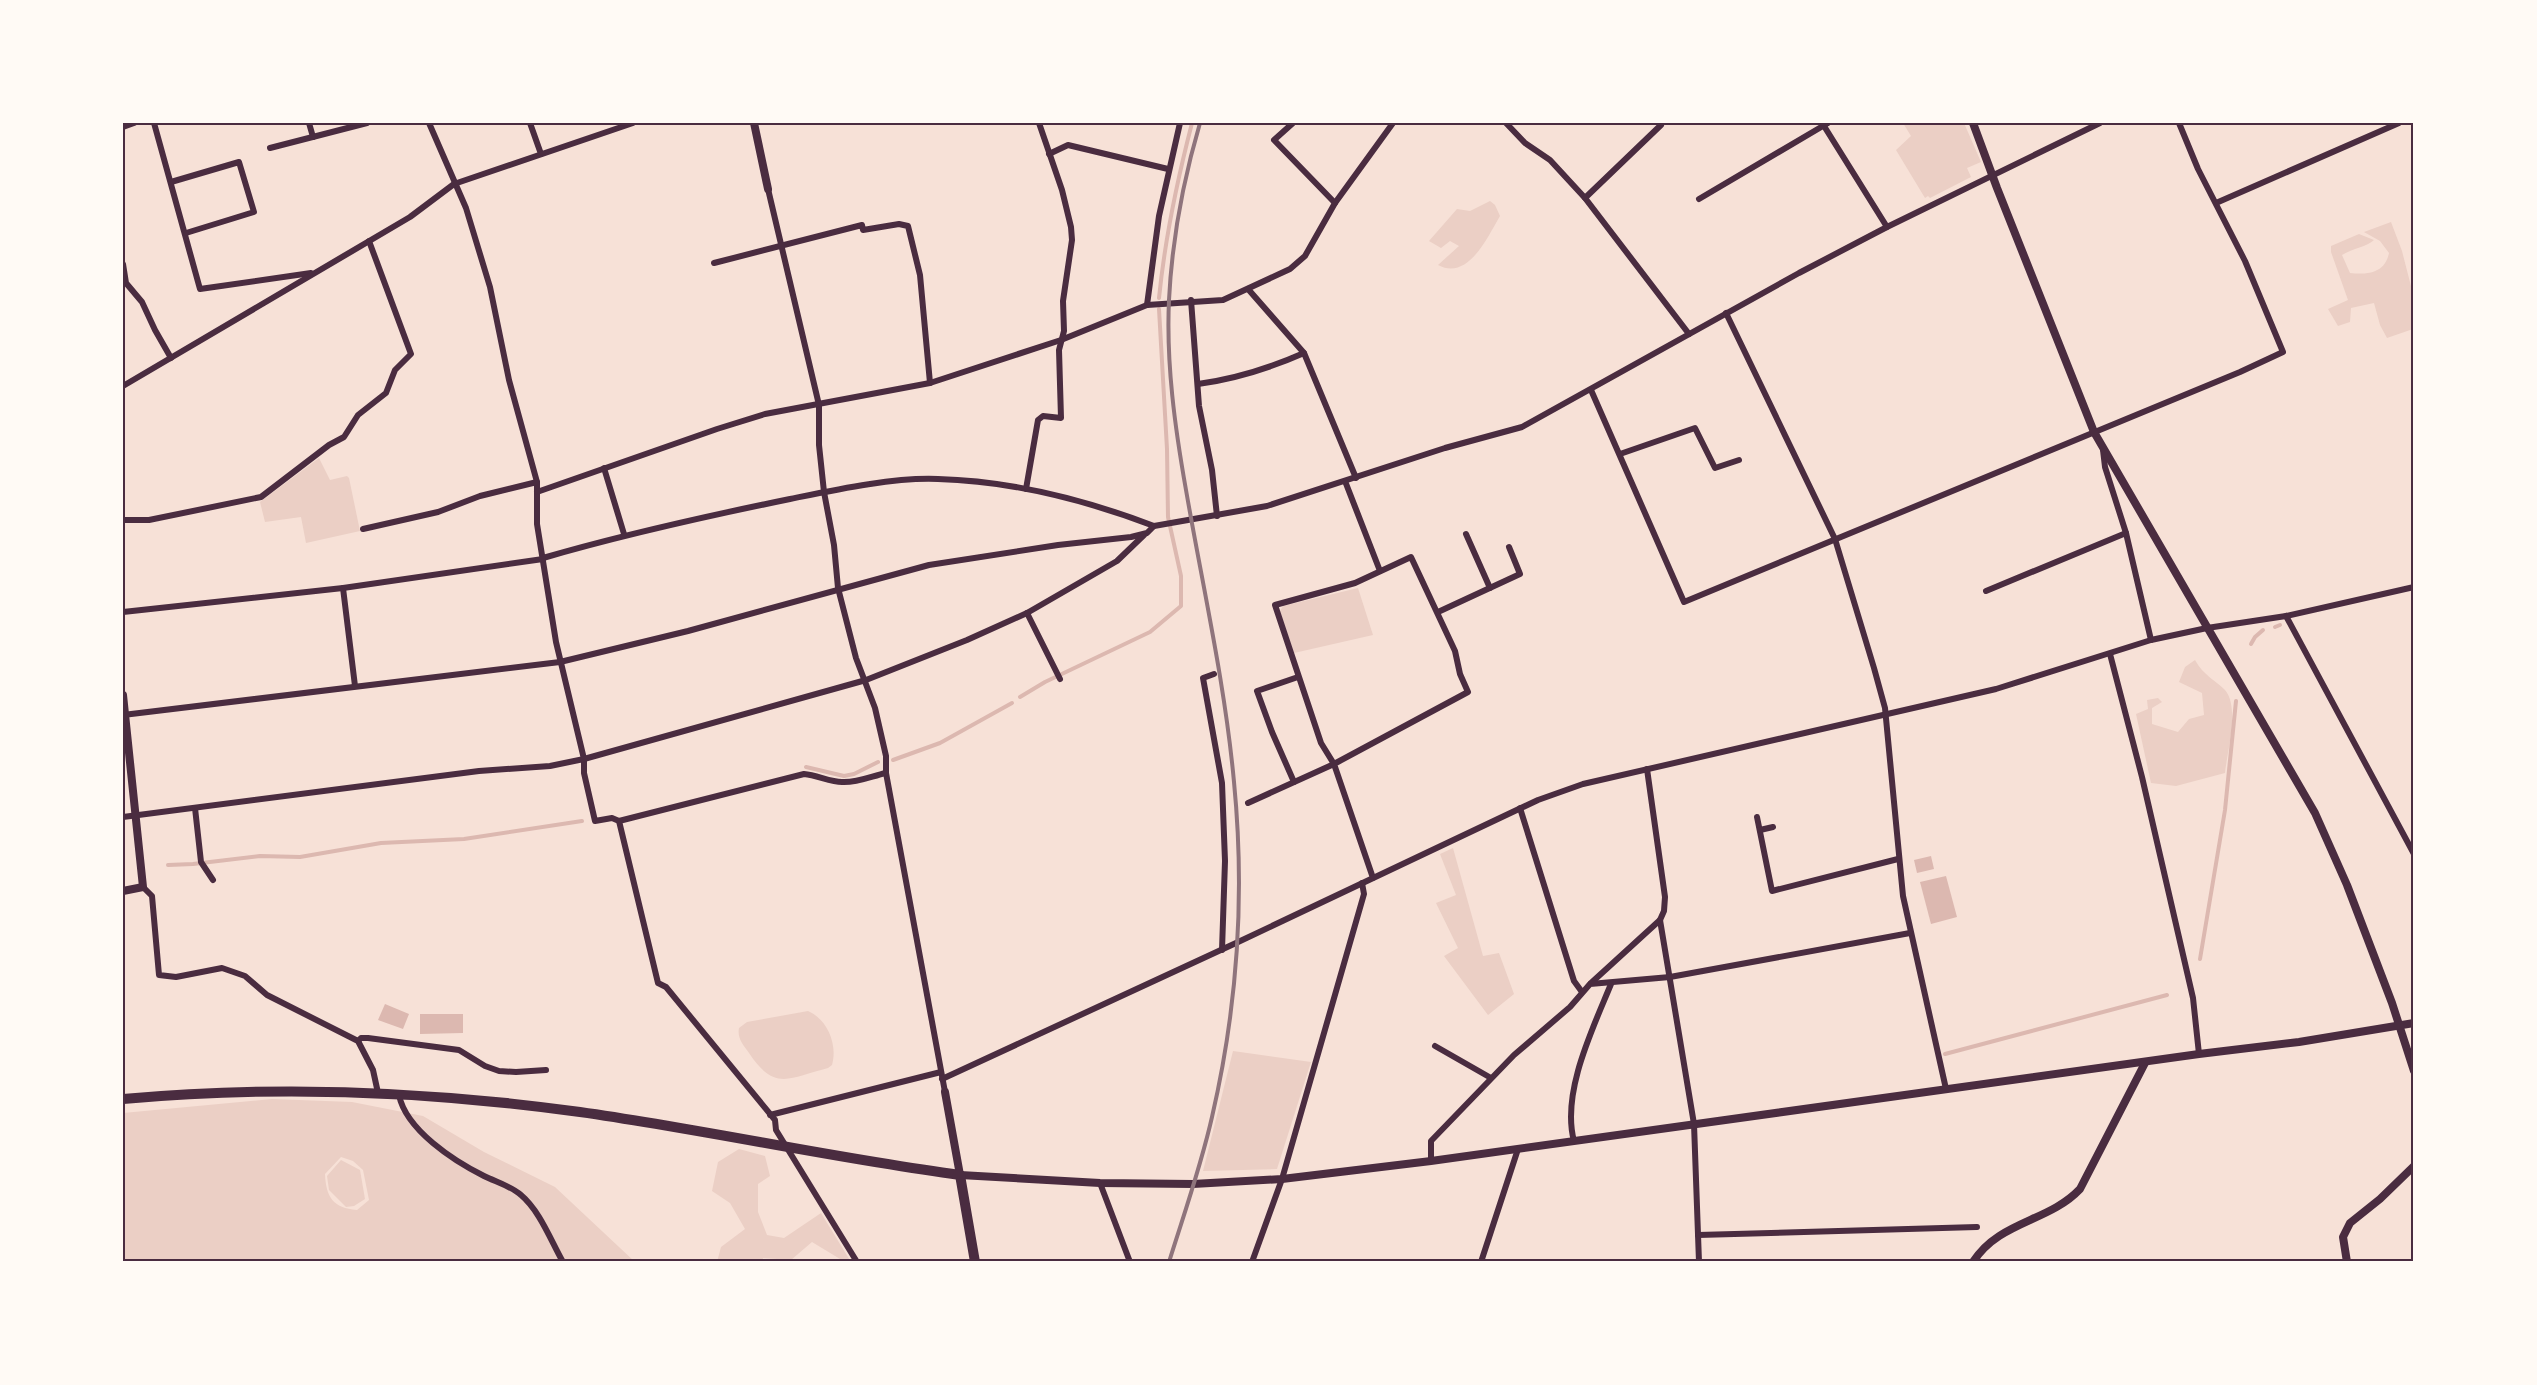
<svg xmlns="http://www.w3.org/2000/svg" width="2537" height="1385" font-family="Arial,sans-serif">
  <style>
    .green { fill: #ebcfc5; fill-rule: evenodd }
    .water { fill: #dcb8b0 }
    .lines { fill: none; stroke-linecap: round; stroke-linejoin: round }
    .stream { stroke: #dcb8b0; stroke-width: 4 }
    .minor { stroke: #4a2c40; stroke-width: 6 }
    .tertiary { stroke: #4a2c40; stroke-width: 8 }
    .secondary { stroke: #4a2c40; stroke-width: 8 }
    .trunk { stroke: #4a2c40; stroke-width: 10 }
    .rail { stroke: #8f747c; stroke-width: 4 }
    .neatline { fill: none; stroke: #4a2c40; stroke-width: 2 }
  </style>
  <rect width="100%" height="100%" fill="#f7e1d7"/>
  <g class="green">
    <path d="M1903,123H1964L1981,162L1967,168L1971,177L1930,198L1928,196L1925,198L1896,150L1911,136Z"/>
    <path d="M1490,201L1495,205L1500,216C1487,238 1468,281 1438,265L1459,246L1450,241L1441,248L1429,241L1457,209L1470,211Z"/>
    <path d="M2391,222L2402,251L2412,290H2414V331L2413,329L2387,338L2380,325L2374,303L2351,308L2350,322L2338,326L2328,309L2348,300L2331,252V246L2359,234L2374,240C2367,247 2353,248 2342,255L2350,273C2368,275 2385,273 2389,253L2380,241L2364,232Z"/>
    <path d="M319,458L330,480L347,476L349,478L360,531L306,543L301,517L265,522L260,502Z"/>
    <path d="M1358,588L1373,635L1294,653L1280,611L1283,606Z"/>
    <path d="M2195,660C2204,676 2214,679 2225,690C2240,707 2227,752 2225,773L2176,786L2151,783L2136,714L2148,709L2147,700L2158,698L2162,702L2152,708V724L2178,732L2189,719L2204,715L2202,693L2179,682L2185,667Z"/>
    <path d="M1453,848L1483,956L1499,953L1514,994L1488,1015L1444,956L1458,948L1436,903L1456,895L1440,854Z"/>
    <path d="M808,1011C827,1019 838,1044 832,1065L828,1068C789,1078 775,1092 749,1053C743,1045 737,1038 739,1028L747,1022Z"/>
    <path d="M1233,1051L1311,1062L1277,1169L1203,1171Z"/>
    <path d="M272,1099L352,1102L423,1116L484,1152L555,1187L635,1262H123V1113ZM341,1157L353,1161L363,1170L369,1200L357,1210C333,1208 326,1197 325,1174Z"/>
    <path d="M739,1149L765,1156L770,1176L758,1184V1212L767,1235L784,1238L821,1213L851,1262H845L812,1242L791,1260L763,1258L762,1262H717L721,1247L745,1229L730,1203L712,1191L718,1162Z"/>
    <path d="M341,1160L360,1170L365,1199L354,1206L346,1207L329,1190L327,1176Z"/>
  </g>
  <g class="water">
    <path d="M1931,856L1934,869L1917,873L1914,860Z"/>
    <path d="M1946,876L1957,917L1931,924L1920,882Z"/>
    <path d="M385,1004L409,1014L403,1029L378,1020Z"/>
    <path d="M420,1014H463V1033L420,1034Z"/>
  </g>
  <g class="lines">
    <g class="stream">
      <path d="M1159,298C1165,238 1177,181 1192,123"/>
      <path d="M2275,627L2280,625"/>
      <path d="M2251,644L2255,637L2263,630"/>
      <path d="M1020,697L1045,682L1150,632L1181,606V576L1168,517L1167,449L1159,309"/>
      <path d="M893,760L940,743L1012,703"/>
      <path d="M806,767L844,776L854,774L878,762"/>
      <path d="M168,865L193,864L260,856L300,857L381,843L464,839L582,821"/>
      <path d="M2200,959L2225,810L2236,701"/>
      <path d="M1945,1054L2167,995"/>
    </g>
    <g class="minor">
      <path d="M154,123L200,289L311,273"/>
      <path d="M309,123L313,137"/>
      <path d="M429,123L466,208L490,287L509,380L537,482V524L556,642L584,759V773L595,821L612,818L619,821L658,983L666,987L775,1120L776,1130L857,1262"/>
      <path d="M530,123L541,154"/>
      <path d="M1293,123L1274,140L1335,203"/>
      <path d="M1506,123L1525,143L1550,160L1585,198L1689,334"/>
      <path d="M1824,126L1887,227"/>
      <path d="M123,127L134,123"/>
      <path d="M270,148L367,123"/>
      <path d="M1049,154L1068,145L1168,169"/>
      <path d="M171,182L239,162L254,212L186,233"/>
      <path d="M768,189L819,405V445L824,492L834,545L838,588L856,658L875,708L886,756V773L945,1092"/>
      <path d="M1585,198L1661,125"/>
      <path d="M1699,199L1828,123"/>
      <path d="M2216,203L2399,123"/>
      <path d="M714,263L862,225L863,230L899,224L908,226L920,275L930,383"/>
      <path d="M123,264L126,283L142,302L155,330L171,358"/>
      <path d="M1248,289L1304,353L1356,478"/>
      <path d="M1191,300L1199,406L1212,470L1217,516"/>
      <path d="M1147,305L1159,216L1180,123"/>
      <path d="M1726,313L1835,539L1874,668L1885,708L1903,896L1946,1089"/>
      <path d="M1198,384C1235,379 1270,368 1304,353"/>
      <path d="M123,386L410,217L454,184L633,123"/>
      <path d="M1591,390L1684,602L2240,372L2283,352L2245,261L2198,169L2179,123"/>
      <path d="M2103,450L2105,467L2126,533L2151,640"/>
      <path d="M1620,454L1695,428L1715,468L1739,460"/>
      <path d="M604,468L624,534"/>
      <path d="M1345,481L1380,571"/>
      <path d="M1026,489L1038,420L1043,416L1061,418L1059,350L1064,331L1063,301L1072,240L1071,227L1062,190L1039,123"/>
      <path d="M537,492L717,429L765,414L930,383L1061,340L1147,305L1223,300L1290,269L1305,256L1335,203L1393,123"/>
      <path d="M123,520H149L261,497L329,445L344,437L358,415L386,393L395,370L411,354L369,241"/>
      <path d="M363,529L438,512L480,496L537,482"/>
      <path d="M1466,534L1490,588"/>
      <path d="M543,558C625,534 707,516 790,499C834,490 894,477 938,479C1011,481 1086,500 1154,526"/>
      <path d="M343,588L355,686"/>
      <path d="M1986,591L2126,533"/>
      <path d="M123,612L343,588L543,559"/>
      <path d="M1438,612L1520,574L1509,547"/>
      <path d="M1027,613L1060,679"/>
      <path d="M2286,616L2414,854"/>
      <path d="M2110,654L2142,777L2193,998L2199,1054"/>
      <path d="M1214,674L1203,678L1222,783L1225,861L1222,950"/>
      <path d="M123,715L560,662L688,631L929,565L1058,545L1131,537L1147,533L1154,526L1267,506L1445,448L1522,427L1799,273L1887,227L2100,123"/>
      <path d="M1647,769L1665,897L1664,911L1660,920L1694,1124L1699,1262"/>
      <path d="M1294,782L1272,732L1257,691L1298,677"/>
      <path d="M1248,803L1334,764L1468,692L1460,674L1455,651L1411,557L1355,583L1275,605L1321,743L1334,764L1373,878"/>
      <path d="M195,808L201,862L213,880"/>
      <path d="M1520,808L1574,981L1582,992"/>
      <path d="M123,817L479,771L550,766L584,759L866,680L967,640L1027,613L1117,561L1144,535"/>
      <path d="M1757,817L1772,891L1898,859"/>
      <path d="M619,821L804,774C817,775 830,782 842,782C857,783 872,776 886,773"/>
      <path d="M1760,830L1773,827"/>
      <path d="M143,887L152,896L159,975L176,977L222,968L245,976L267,995L358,1041L373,1070L378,1093"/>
      <path d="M1591,983L1660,920"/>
      <path d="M358,1041L361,1038H368L459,1050L485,1066L499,1071L516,1072L546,1070"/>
      <path d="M1435,1046L1491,1078"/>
      <path d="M942,1079L1236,943L1538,800L1583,784L1996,689L2151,640L2207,628L2286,616L2414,587"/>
      <path d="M399,1095C406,1130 454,1161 484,1176C496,1182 511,1186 521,1195C540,1211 551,1241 563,1262"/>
      <path d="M770,1115L941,1072"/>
      <path d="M1574,1141C1561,1093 1593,1028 1611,984"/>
      <path d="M1431,1161V1141L1514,1055L1570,1007L1590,984L1670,977L1910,933"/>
      <path d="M1100,1183L1130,1262"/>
      <path d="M1698,1235L1977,1227"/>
      <path d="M1252,1262L1282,1179L1364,894L1362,883"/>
      <path d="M1481,1262L1518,1149"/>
    </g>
    <g class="tertiary">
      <path d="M754,123L768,189"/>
      <path d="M1973,123L1997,188L2094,432L2315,813L2347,885L2392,1003L2414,1071"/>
      <path d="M123,695L143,887L123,891"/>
      <path d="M945,1092L960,1175"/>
      <path d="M1973,1262C1999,1221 2049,1222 2080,1189L2145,1063"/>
      <path d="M2347,1262L2343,1237L2350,1223L2380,1199L2414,1166"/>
    </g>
    <path class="secondary" d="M960,1175L1100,1183L1193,1184L1282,1179L1431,1161L2199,1054L2299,1042L2414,1023"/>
    <path class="trunk" d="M123,1099C275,1085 429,1091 580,1112C707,1130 833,1158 960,1175L975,1262"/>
    <path class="rail" d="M1169,1262C1184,1214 1201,1166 1212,1117C1237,1009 1245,894 1234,782C1225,684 1203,588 1186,490C1175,428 1166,363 1169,300C1172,239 1183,181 1200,123"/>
  </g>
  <rect width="2537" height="1385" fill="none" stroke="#fffaf5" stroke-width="249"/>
  <rect x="124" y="124" width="2288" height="1136" class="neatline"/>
</svg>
